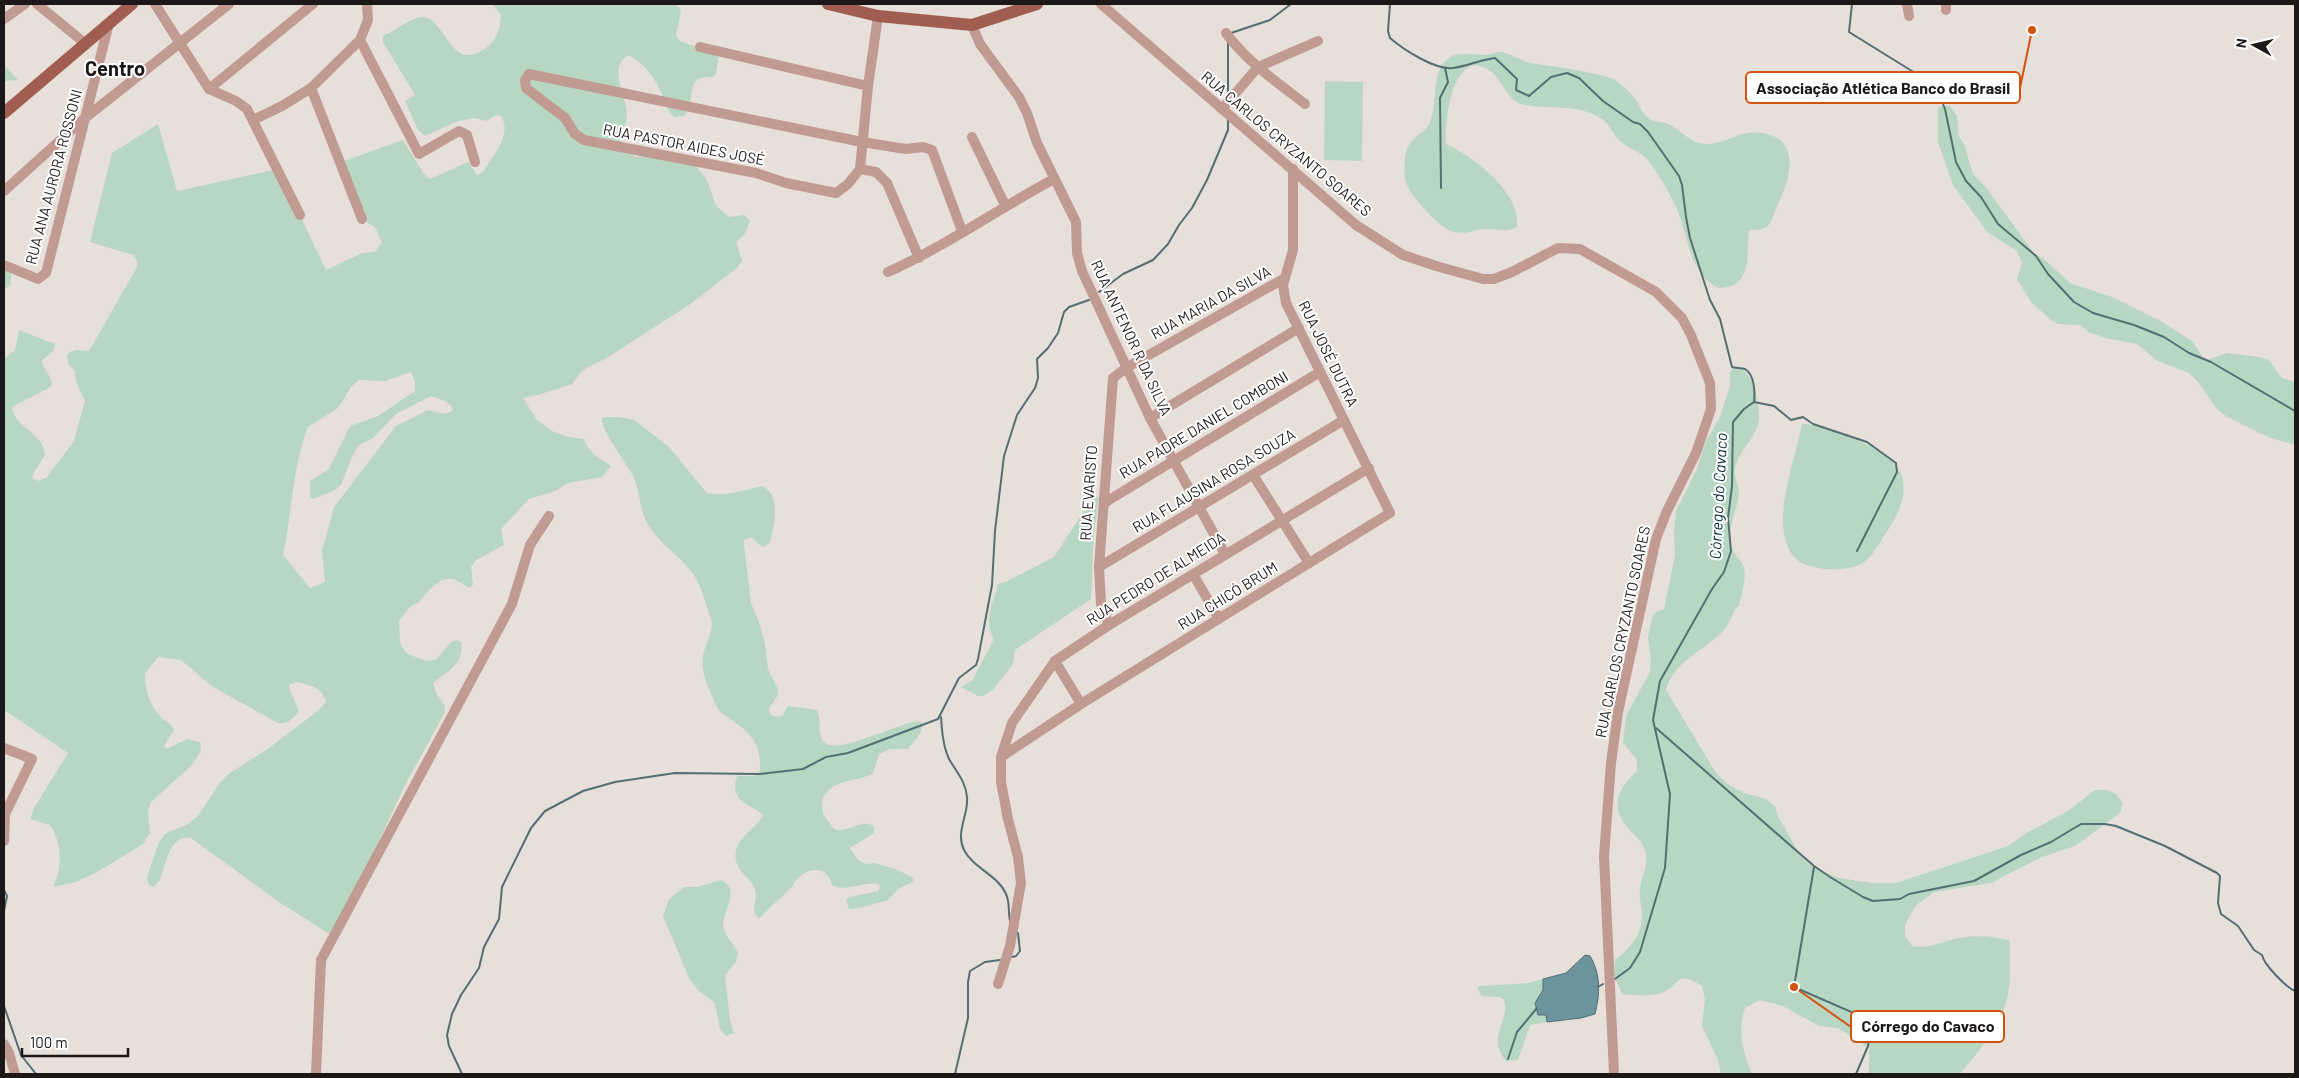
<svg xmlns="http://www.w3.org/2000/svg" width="2299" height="1078" font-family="Barlow,sans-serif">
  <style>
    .green { fill: #b7d7c3; fill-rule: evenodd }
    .water { fill: #6b949c; stroke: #536f74 }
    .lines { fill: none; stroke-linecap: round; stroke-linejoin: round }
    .stream { stroke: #536f74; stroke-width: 2 }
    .minor { stroke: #c19a92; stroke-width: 10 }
    .major { stroke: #a05d50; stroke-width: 12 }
    .labels { text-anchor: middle; stroke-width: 4; stroke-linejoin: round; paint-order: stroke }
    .street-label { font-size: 15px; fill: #1b1817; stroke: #fff }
    .water-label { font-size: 16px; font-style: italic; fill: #063138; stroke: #fff }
    .district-label { font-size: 20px; font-weight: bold; fill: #1b1817; stroke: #fff }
    .leader { fill: none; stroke: #d4520d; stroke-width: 2 }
    .callout-dot { fill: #d4520d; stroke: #fff; stroke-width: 2 }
    .callout { fill: #fff; stroke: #d4520d; stroke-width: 2 }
    .callout-label { font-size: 16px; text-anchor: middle; font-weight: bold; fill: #1b1817 }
  </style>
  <rect width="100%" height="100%" fill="#e7dfd9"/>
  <g class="green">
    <path d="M492,4H675L681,10L676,36L680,41L719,55L716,74L712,77C682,75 698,101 684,116L674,117C667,111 666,105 663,97C656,79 645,64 629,55C606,67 628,97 627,116C627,123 622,131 619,138L625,148L635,157L644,156L695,165L707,180L716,206L729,217L744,215L750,221L745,234L736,242L742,260L738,267L692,303L605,359L588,367L581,372L572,384L538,395L523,398L537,420L552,431L568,437L584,439C589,454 598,457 611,466L602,477L568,483L555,491L529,499L501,529L504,545L476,560L471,567L473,585L469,588C459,582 454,576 442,580L430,589L419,602L410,607L399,621L400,643L406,653L425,661L436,660L451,642L457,640L461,642C465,663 447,672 433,683L436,693L445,706V712L405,785L334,937L279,902L191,838C169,833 165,869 159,881C157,883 155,885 154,887L149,885L147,878L151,865L159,842L165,834L186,825L198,816L219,784L230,773L269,748L319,710L326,702C323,687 309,685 296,682L289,685V688L299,711C293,719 289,724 278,723L213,687L181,660L158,657L145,674C145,689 149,704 160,716C165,722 171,722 174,730L164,746L167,749L187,739L200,742L201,751L192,765L151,802L148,810L150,833L143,844L99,871L76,882L53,887C63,867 62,843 50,825L30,819L34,808L68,753L4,710V359L15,350L19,330L55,344L54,350L42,361C43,370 52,375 52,385L47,389L12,407C13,427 45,434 45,455L33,474L32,478L39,481L47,477L74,441L85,401L76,382L75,370L69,365L67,356L68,353L76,350L89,351L137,267V261L133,255L90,242L112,153L158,124L177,191L278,169L326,270L362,253L375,252L382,242L375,227L363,220L344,161L403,140L424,174L430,179L468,162L477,175L483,172C492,157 513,134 501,116L496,115L486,121L475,118L458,121L425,136L418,130L405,101L415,95L383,42V36C394,31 414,16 424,17C446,21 451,71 483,50C497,41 500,30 501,15ZM411,372L415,381V391L378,416L350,426L329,469L310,481V497L313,499L333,491L341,485L351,459L359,445L373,438L396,414L431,396C440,399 450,401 453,410L446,414L428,410L396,426L334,507L322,551L325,582L310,588L283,555C292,513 292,468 308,427L338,408L351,387L359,380L385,381Z"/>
    <path d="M1497,52C1508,51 1519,60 1530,63C1544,65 1607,74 1615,80C1621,84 1631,93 1635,98C1639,104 1641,112 1647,117C1653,123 1661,121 1668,124C1681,130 1692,145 1708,144C1731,143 1739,128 1767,134C1773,136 1780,138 1783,143C1797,160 1786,187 1778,204C1769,223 1773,231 1749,230C1746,255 1754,287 1718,288C1687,271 1690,237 1676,207C1670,193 1660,177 1651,164C1644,153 1632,150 1621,142C1613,136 1611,125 1602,119C1578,103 1552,110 1525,105C1507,102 1503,80 1490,71C1453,44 1444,122 1446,144C1473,156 1522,193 1517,227C1507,233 1499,229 1488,229C1476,228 1469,235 1454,232C1440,229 1413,198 1407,185C1404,177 1404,167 1405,159C1407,135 1424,137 1430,122C1439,101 1429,74 1449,58C1463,48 1482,60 1497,52Z"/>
    <path d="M4,65L18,80L4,81Z"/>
    <path d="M1325,81L1363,82L1362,161L1324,160Z"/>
    <path d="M1941,106H1950L1957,116L1959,137L1964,144L1973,174L1984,185L2034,253L2044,259L2070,283L2112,297L2164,323L2193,342L2205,361L2227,353L2259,357L2269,360L2282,378L2295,382V445L2268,437L2226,416L2217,409L2198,382L2189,373L2158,361L2137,344L2105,338L2089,332L2080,325L2058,324L2052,321L2031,302L2017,279L2022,263L2017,251L1987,232L1953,185L1938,142V108Z"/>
    <path d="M4,269L11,271V284L4,290Z"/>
    <path d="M1734,367C1752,366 1760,403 1759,417C1759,436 1739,449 1735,468C1733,477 1739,484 1739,493C1737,510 1727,529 1731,546C1733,554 1740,558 1743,565C1748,577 1741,594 1739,606L1736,608C1732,616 1728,626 1722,632C1701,653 1675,660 1666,690L1716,773L1729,785L1744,793L1766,799L1775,806L1778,816L1800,855L1808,863L1819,870L1839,878L1872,883H1896L2008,846L2028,832L2068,811L2095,790H2106L2116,794L2123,803L2120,813L2075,846L2042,857L1991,883L1934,892L1915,906L1905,926V936L1912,946C1926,949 1940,943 1954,939C1972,935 1992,935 2010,941C2010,960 2011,982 2007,999C1999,1028 1978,1052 1960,1074H1869V1048L1838,1028L1819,1026L1783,1006L1760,1000L1745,1008C1737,1032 1743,1052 1752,1074H1721L1718,1060L1702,1026L1705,1000L1702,986C1675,969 1682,985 1661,993C1650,997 1634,995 1622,994L1614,975L1615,960C1632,947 1643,933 1642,912C1641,904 1639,896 1640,889C1642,874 1650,863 1644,848C1640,838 1633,835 1627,827C1609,805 1619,788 1637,771V760L1623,743L1626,716L1650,672L1651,661L1648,637L1653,614L1664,609L1675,555L1674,532L1676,511L1697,469L1706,441L1720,417L1730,386V372Z"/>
    <path d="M606,417H620L634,420L668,446L707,493C724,497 746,490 762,486C782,495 774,525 770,542L763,548L751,537L744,540V544L751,603L759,622L765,643L768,669L777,687L778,695L769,709L770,714L775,717L782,716L788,706L817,710C822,720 817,732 823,741C834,758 901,721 920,721L923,724L920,734L908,749H890L879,754L875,768L872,774C851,784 834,777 822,800L823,814L834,829C850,834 859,818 874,826V833L850,848L858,860L866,864L874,863L896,869L913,878V882L898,889L888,900L859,908L849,909L846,900L850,897L878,891L880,887L878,884C864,881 845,893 832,885C828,866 809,866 797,879C794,882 793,886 790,889C779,899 769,908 759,919C749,910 758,900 755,890C752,879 740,874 737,864C729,841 754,832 763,815C752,803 728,804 737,776H755L760,771C761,743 752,734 730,719C725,715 720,713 717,707C710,692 700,672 703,656C705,642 716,631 710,616C705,603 702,586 693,574C680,555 656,542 646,521C639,506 640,489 632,474C625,462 600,428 602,418Z"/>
    <path d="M1802,424C1822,424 1846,435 1864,443C1914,465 1912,495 1884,536C1877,546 1871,560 1859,565C1843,572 1806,571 1794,557C1787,549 1784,536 1783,525C1781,498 1796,452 1802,424Z"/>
    <path d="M1094,496L1099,497L1094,532L1091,599L1015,650L1013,664L993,690L983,696H978L961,687L972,681L993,641C993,634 989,631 989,625C988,610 995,598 998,584L1006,582L1054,557Z"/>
    <path d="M721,880C742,890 722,911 723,926C724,936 734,944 738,953L736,962L725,975L730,1020L734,1033L726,1036L720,1029L715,1003L699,991L690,980L663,916L669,899L684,887H697Z"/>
    <path d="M1543,979V990L1535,1003L1538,1015H1546L1547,1022L1530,1025L1518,1060L1506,1061C1486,1037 1510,1022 1504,1000L1500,997L1482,996L1477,988L1480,986L1528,983Z"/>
  </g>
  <path class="water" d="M1585,955L1590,956C1601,974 1600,994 1595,1014L1581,1018L1547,1022L1546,1015H1538L1535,1003L1543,990V979L1566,973Z"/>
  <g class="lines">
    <g class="stream">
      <path d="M1390,4L1388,31L1390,38C1404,50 1435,70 1453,68C1467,66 1480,60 1495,58L1517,79L1516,90L1529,96L1551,77L1567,73L1579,78L1603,101L1633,122L1640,124L1648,132L1679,176L1682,185L1686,217L1690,238L1710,300L1720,319L1732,367C1736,368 1742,368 1745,369C1755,375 1755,393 1754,402"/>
      <path d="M1852,4L1849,32L1920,76L1936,90L1941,99L1945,109L1956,162L1966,181L1981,197L1998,224L2036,256L2048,274L2074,302L2093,313L2134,325L2164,337L2189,353L2211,362L2295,411"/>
      <path d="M1231,33L1270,20L1291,4"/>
      <path d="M1228,42V92"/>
      <path d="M1441,188L1440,98L1448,82L1445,68"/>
      <path d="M1099,292L1123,274L1153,260L1168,244L1179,225L1192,208L1207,180L1228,130V120"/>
      <path d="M1754,402L1774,406L1791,420L1803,417L1813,424L1867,442L1896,463L1897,472L1857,551"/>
      <path d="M941,717C942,731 943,746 949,759C956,771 966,782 967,797C969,814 955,832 964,850C973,868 999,876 1006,894C1010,902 1008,912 1010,921"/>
      <path d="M1656,728L1814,866L1830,877L1863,897L1873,901L1900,899L1909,894L1974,881L2021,855L2051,842L2081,824H2105L2116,826L2165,846L2217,873L2220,876L2218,903L2221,914L2238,926L2254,950L2262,955C2264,965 2286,987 2295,991"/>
      <path d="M1814,867L1794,987L1872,1021L1868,1046L1856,1074"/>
      <path d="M4,890L7,896L4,911"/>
      <path d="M1012,957L1016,956L1020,951L1018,933"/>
      <path d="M1615,979L1630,968L1640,952L1665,868L1670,794L1653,720L1660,681L1712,589L1724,572L1731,551L1728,518L1732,486L1733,422L1744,409L1754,402"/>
      <path d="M1598,987L1603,984"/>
      <path d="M4,1006L21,1055L36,1074"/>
      <path d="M1508,1059L1517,1032L1537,1008"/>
      <path d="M462,1074L449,1046L447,1035L452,1014L461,995L479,968L484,947L499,919L502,887L531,828L545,811L583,791L615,782L675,773L760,774L803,769L826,757L848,753L938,719L959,678L976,665L978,659L992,585L995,531L1004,456L1017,415L1035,388L1038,378L1037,359L1048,348L1058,333L1064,312L1069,307L1089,300"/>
      <path d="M955,1074L968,1018V982L970,971L985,962L1000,960"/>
    </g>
    <g class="minor">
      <path d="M37,4L86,44"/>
      <path d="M155,4L209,89L236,101L247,109L300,215"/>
      <path d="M1101,4L1356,225L1403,255L1436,266L1483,279H1494L1512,272L1558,248L1580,249L1656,292L1682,318L1691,335L1710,383L1711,409L1696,453L1667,511L1656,539L1618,712L1611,763L1604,856L1614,1074"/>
      <path d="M1907,4L1909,16"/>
      <path d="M1946,4V10"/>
      <path d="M4,19L25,4"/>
      <path d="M972,25L980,44L1019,97L1027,113L1037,143L1076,222L1077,253L1082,271L1150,418L1225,554"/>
      <path d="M1226,33C1247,62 1277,82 1305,104"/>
      <path d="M360,40L419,154L459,131L467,135L475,162"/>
      <path d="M700,47L868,86"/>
      <path d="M311,88L362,219"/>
      <path d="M209,89L313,4"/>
      <path d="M1222,109L1258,67L1318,41"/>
      <path d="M253,120L282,106L311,88L360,40L368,20L367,4"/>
      <path d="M972,137L1005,205"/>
      <path d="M860,169L848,184L836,193L786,183L756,173L584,140L575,134L565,118L526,88L525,80L529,74L862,142L906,149L923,147L932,150L962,231"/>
      <path d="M860,169L868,86L878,16"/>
      <path d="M860,169L876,172L887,183L919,258"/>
      <path d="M4,191L85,118L229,4"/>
      <path d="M4,265L38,279L46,273L109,23"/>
      <path d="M888,272C946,246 998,209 1054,179"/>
      <path d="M1150,418L1299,328"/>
      <path d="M1253,475L1309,563"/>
      <path d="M1104,503L1320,372"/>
      <path d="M1099,567L1344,420"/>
      <path d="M1193,574L1219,619"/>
      <path d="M1109,625L1101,604L1099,567L1113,378L1126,368L1285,278"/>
      <path d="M1055,661L1081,704"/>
      <path d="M4,748L32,759L5,814L4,841"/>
      <path d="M1001,757L1081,704L1390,513L1286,303L1283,285L1293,250V169"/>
      <path d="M998,984L1010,946L1021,883L1018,857L1008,819L1001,782V757L1012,723L1055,661L1109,625L1369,468"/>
      <path d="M4,1044L9,1053L15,1074"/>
      <path d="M316,1074L321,960L512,604L530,545L549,516"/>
    </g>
    <g class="major">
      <path d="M828,4L878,16L972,25L1037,4"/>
      <path d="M4,113L132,4"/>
    </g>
  </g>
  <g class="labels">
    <g class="street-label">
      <text transform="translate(1286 144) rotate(40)" y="5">RUA CARLOS CRYZANTO SOARES</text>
      <text transform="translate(684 145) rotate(11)" y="5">RUA PASTOR AIDES JOSÉ</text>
      <text transform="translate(54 177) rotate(-75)" y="5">RUA ANA AURORA ROSSONI</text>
      <text transform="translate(1211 303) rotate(-29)" y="5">RUA MARIA DA SILVA</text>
      <text transform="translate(1131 338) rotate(65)" y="5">RUA ANTENOR R DA SILVA</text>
      <text transform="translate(1328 354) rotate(64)" y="5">RUA JOSÉ DUTRA</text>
      <text transform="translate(1204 425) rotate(-31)" y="5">RUA PADRE DANIEL COMBONI</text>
      <text transform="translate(1214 481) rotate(-31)" y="5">RUA FLAUSINA ROSA SOUZA</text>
      <text transform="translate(1089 493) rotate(-86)" y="5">RUA EVARISTO</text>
      <text transform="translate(1156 579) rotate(-32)" y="5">RUA PEDRO DE ALMEIDA</text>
      <text transform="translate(1228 596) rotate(-32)" y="5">RUA CHICÓ BRUM</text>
      <text transform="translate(1623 632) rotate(-78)" y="5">RUA CARLOS CRYZANTO SOARES</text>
    </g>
    <g class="water-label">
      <text transform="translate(1718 496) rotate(-87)" y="6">Córrego do Cavaco</text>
    </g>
    <g class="district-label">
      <text x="115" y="76">Centro</text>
    </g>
  </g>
  <path class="leader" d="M2032 30L2020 88M1794 987L1851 1027"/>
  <g class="callout-dot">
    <circle cx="2032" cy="30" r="5"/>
    <circle cx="1794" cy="987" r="5"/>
  </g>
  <g class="callout">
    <rect x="1746" y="72" width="274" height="31" rx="5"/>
    <rect x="1851" y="1011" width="153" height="31" rx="5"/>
  </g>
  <g class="callout-label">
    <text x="1883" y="94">Associação Atlética Banco do Brasil</text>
    <text x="1928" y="1032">Córrego do Cavaco</text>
  </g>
  <rect width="2299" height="1078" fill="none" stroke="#1b1817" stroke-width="10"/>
  <g transform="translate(2254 45) rotate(278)" stroke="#ffffff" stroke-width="4" paint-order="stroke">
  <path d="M0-4L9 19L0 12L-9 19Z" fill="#1b1817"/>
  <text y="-8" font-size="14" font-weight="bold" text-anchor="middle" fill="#1b1817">N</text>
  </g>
  <path d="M22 1048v8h106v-8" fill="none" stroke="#1b1817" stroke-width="2.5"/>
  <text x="30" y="1048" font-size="15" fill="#1b1817" stroke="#ffffff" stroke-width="4" paint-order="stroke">100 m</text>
</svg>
